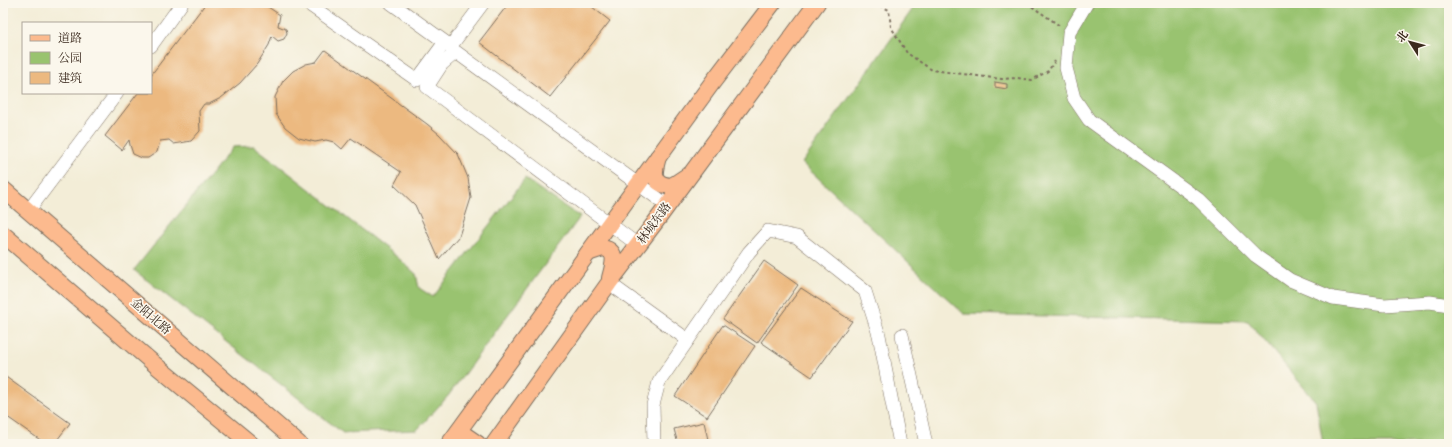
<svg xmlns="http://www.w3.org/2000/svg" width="1452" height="447" font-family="'Sorts Mill Goudy','Noto Serif SC',serif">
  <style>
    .green { fill: #99c36f; stroke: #6a7646 }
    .building { fill: #ecb980 }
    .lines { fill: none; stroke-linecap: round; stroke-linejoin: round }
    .minor-casing { stroke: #7b6e5f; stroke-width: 14 }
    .major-casing { stroke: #7b6e5f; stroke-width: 18 }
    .path { stroke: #7b6e5f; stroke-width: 2; stroke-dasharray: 3 3; stroke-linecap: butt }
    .minor { stroke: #fff; stroke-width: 13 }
    .major { stroke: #fcba8e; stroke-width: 16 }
    .labels { text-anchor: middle; stroke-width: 3.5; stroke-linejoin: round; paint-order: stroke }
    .street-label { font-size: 12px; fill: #3b2a1e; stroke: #fbf7ec }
  </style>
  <rect width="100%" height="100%" fill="#fbf7ec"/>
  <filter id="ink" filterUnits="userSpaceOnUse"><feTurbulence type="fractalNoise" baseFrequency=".025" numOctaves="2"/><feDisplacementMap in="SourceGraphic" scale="8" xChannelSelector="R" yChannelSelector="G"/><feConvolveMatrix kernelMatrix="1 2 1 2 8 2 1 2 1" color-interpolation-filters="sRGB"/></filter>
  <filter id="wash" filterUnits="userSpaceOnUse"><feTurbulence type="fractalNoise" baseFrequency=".012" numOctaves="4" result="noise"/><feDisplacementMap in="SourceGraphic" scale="16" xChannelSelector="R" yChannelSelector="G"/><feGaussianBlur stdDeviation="0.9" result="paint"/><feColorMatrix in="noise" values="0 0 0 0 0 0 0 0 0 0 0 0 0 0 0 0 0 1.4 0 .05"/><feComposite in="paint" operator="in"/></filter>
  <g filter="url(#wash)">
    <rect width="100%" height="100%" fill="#f3edd7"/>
    <g class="green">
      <path d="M917,3H1449V444H1323L1316,402L1248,321L964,314L802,163Z"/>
      <path d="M254,146L397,257L416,274L419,288L433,297L525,179L580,217L448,396L417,430L343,433L134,270L233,147Z"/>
    </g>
    <g id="blocks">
      <g class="building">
        <path d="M206,3H262L280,15L278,26L286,29L287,33L284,39L278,41L272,36L269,45L257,64L240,83L221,98L209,104H204L199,111L200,131L191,141L174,144L169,140L160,141L157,152L148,158H142L133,154L130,145L129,140L122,150L105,136L138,93H151V75Z"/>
        <path d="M509,3H587L610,21L550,97L479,42Z"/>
        <path d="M325,50L427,124L439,134L458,154L468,178L471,198L459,236L439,259L415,205L394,185L401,172L351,138L342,149L334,142L326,140L315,142L299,138L285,127L276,114L275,97L283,81L293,71L306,64L316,62Z"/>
        <path d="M995,82L1007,84V89L995,87Z"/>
        <path d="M764,261L798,285L757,343L723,319Z"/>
        <path d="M801,288L852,321L812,377L761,342Z"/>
        <path d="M723,325L755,346L707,417L675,396Z"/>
        <path d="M3,375L70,423L54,444H46L3,414Z"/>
        <path d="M704,422L709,444H678L674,429Z"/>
      </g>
    </g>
  </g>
  <g filter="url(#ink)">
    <use href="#blocks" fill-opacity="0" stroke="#7b6e5f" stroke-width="1"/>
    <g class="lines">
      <defs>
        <g id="minor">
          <path d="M307,3L417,80L445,42L391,3"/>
          <path d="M1087,3L1069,33L1066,68L1074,98L1089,120L1198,199L1256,256L1290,280L1333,298L1384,305L1430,302L1449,305"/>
          <path d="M151,46L182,3"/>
          <path d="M450,47L483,3"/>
          <path d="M29,210L117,93"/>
          <path d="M638,245L427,87L442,64L456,52L667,205"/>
          <path d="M609,283L688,340"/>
          <path d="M902,335L926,444"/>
          <path d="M654,444L653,405L659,382L749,252L768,231L797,237L865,291L879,335L900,444"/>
        </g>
        <g id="major">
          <path d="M658,157C654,172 650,184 672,186L687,176"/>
          <path d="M3,189L299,444"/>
          <path d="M3,234L159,368L251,444"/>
          <path d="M588,253L603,248C619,251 613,266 610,278"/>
          <path d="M459,431L478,444"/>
          <path d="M449,444L712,83L773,3"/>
          <path d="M494,444L609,283L654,224L817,3"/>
        </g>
      </defs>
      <use href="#minor" class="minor-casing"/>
      <use href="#major" class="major-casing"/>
      <g class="path">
        <path d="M855,3L859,4L868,3"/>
        <path d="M875,3L889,10L891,27L907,53L932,70L1001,79L1017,78L1032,80L1048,71L1055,61"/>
        <path d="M1027,3L1060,26"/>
      </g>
      <use href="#minor" class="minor"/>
      <use href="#major" class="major"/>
    </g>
  </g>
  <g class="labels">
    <g class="street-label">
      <text transform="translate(654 223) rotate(-54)" y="4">林城东路</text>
      <text transform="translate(151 316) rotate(41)" y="4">金阳北路</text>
    </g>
  </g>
  <rect width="1452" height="447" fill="none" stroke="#fbf7ec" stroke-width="16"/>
  <rect x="22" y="22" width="130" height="72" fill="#fbf7ec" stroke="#aea59a"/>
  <rect x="30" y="35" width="20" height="6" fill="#fcba8e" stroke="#aea59a"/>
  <text x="58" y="42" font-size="12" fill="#3b2a1e">道路</text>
  <rect x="30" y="52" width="20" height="12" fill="#99c36f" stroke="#aea59a"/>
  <text x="58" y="62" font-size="12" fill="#3b2a1e">公园</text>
  <rect x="30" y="72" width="20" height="12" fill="#ecb980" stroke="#aea59a"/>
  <text x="58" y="82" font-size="12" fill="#3b2a1e">建筑</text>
  <g transform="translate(1410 42) rotate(306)" stroke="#fbf7ec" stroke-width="3" paint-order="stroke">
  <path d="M0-3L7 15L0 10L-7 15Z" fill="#3b2a1e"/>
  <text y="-6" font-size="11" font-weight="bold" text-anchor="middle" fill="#3b2a1e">北</text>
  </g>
</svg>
